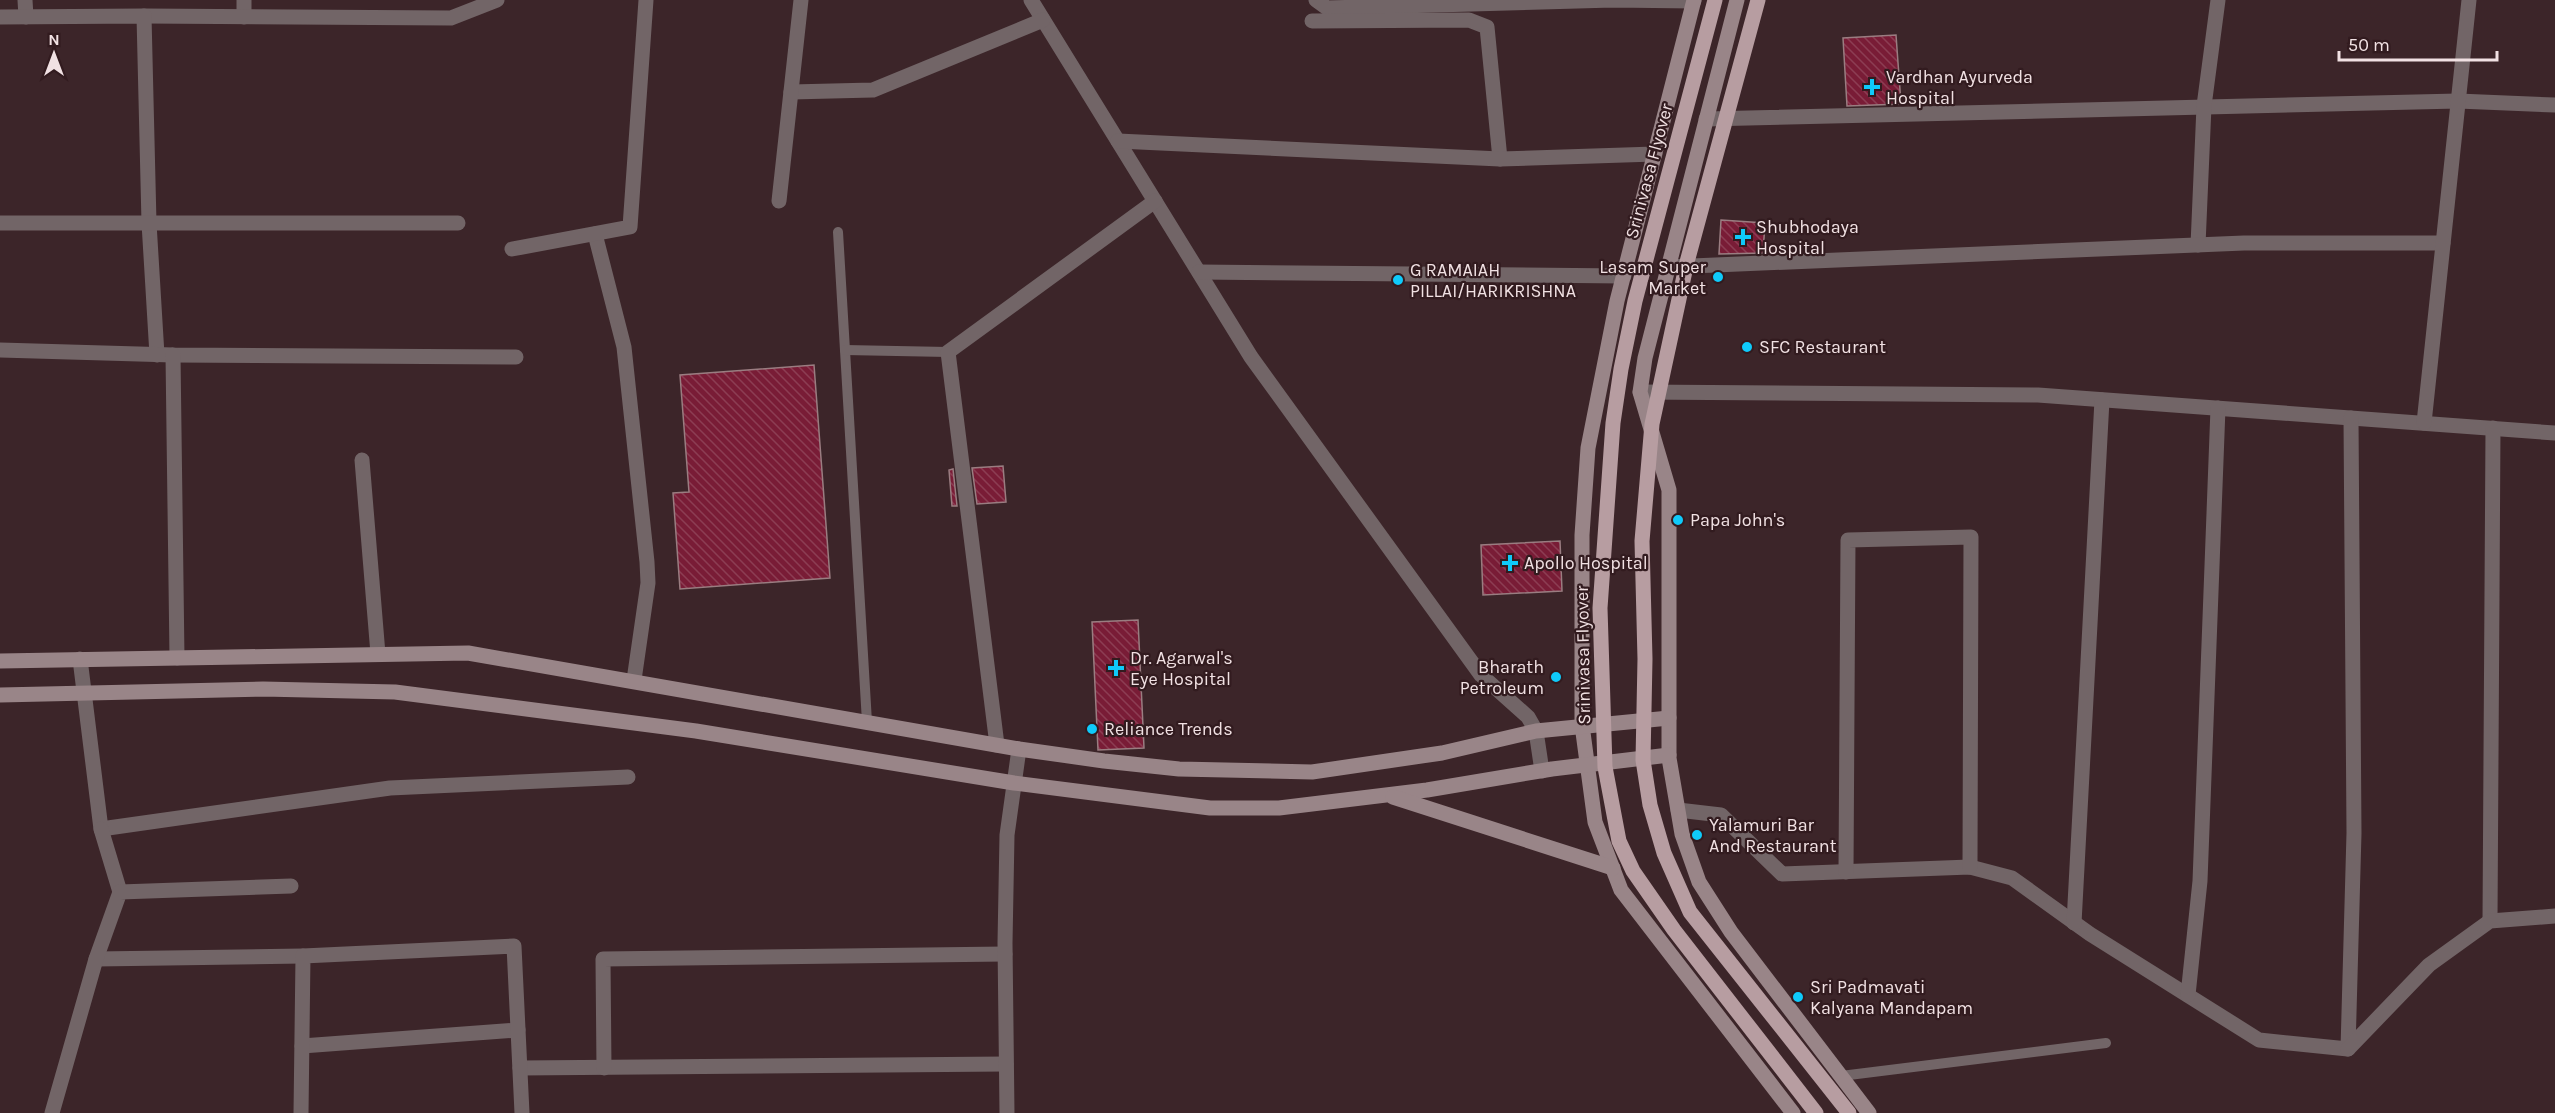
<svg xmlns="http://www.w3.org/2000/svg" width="2555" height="1113" font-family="Karla,sans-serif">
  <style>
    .building { fill: url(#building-back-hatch); stroke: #9a7d81; stroke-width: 1.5 }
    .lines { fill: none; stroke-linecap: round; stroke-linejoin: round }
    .lane { stroke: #726567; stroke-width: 10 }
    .street { stroke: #726567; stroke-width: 15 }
    .secondary { stroke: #998588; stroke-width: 15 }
    .primary-bridge { stroke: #b79da1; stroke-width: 15 }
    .poi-dot { fill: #0fcafa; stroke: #321b1f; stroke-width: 2 }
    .labels { text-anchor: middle; stroke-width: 4.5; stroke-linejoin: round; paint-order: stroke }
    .poi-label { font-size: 18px; fill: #f1e1e3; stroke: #321b1f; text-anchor: start }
    .street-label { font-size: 18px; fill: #f1e1e3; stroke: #321b1f }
  </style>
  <defs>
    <pattern id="building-back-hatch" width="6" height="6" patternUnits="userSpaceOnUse" patternTransform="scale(1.5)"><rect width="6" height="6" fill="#791c36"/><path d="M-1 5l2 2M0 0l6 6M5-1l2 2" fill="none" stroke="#8c3d53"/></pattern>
  </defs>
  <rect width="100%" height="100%" fill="#3c2529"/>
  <g class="building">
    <path d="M1896,35L1901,104L1847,106L1843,38Z"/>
    <path d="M1721,220L1765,223L1763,253L1719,254Z"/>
    <path d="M814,365L830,578L680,589L673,493L689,492L680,375Z"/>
    <path d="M1003,466L1006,502L977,504L972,468Z"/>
    <path d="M953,469L957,506H952L949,470Z"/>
    <path d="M1560,541L1562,591L1483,595L1481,545Z"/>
    <path d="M1138,620L1144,748L1098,750L1092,622Z"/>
  </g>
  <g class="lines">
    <g class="lane">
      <path d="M838,232L867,722"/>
      <path d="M845,350L948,352"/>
      <path d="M1841,1076L2106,1043"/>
    </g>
    <g class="street">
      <path d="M25,0L26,17"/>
      <path d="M244,0V17"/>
      <path d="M1031,0L1251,357L1481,675L1528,717L1536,731L1542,771"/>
      <path d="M1316,0L1327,8L1613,0L1694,1"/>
      <path d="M144,16L451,18L497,0"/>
      <path d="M0,17L144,16L149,223L157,355"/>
      <path d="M1312,21L1469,20L1487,27L1500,159"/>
      <path d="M791,92L873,90L1043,20"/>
      <path d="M1706,119L2458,101L2555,105"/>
      <path d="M1118,141L1500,159L1655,154"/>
      <path d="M779,201L801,0"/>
      <path d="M0,223H458"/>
      <path d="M595,234L624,347L647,562L648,583L634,680"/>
      <path d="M2198,245L2204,106L2218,0"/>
      <path d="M512,249L630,227L646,0"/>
      <path d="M1668,267L2244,243H2443"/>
      <path d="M1199,272L1624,276"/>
      <path d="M0,350L173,355L516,357"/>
      <path d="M173,355L177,658"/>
      <path d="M1640,392L2038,395L2555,433"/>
      <path d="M2424,423L2469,0"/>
      <path d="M362,460L378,654"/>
      <path d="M80,659L101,829L390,788L628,777"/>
      <path d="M997,745L948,352L1155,201"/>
      <path d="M1678,810L1721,815L1782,874L1970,867L2012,878L2090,934L2259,1040L2348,1049L2354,833L2351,418"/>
      <path d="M101,829L120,892"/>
      <path d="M1846,872L1848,540L1971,537L1970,867"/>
      <path d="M2490,921L2493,428"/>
      <path d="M2074,923L2102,400"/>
      <path d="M96,959L303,956"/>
      <path d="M2188,995L2200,881L2218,408"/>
      <path d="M302,1046L518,1030"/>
      <path d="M2348,1049L2429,965L2490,921L2555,916"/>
      <path d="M520,1068L1006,1064"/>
      <path d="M604,1068L603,959L1005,954"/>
      <path d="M52,1113L96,959L120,892L291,886"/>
      <path d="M301,1113L303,956L514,946L522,1113"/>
      <path d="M1007,1113L1005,943L1007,835L1019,749"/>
    </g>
    <g class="secondary">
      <path d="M1694,0L1617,301L1588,448L1582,535V725L1595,822L1621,890L1793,1113"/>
      <path d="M1737,0L1645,358L1640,392L1669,490V758L1682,834L1699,882L1731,932L1869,1113"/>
      <path d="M0,661L468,653L1019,749L1104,761L1179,769L1312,772L1442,753L1536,731L1669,718"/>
      <path d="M0,695L263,689L395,692L696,731L1014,783L1210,808H1279L1427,790L1552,769L1669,755"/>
      <path d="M1393,797L1613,868"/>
    </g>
    <g class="primary-bridge">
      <path d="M1715,0L1635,301L1621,369L1613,423L1600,608L1605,767L1619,841L1633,871L1674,930L1816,1113"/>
      <path d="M1758,0L1687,262L1652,424L1642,541L1645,659L1643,760L1650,805L1664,853L1690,912L1849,1113"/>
    </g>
  </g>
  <g class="poi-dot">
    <path d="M1869 78h6v6h6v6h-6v6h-6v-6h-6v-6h6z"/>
    <path d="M1740 228h6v6h6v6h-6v6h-6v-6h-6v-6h6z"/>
    <circle cx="1718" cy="277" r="6"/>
    <circle cx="1398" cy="280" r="6"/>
    <circle cx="1747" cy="347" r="6"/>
    <circle cx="1678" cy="520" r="6"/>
    <path d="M1507 554h6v6h6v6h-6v6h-6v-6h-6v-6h6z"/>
    <path d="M1113 659h6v6h6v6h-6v6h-6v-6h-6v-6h6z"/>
    <circle cx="1556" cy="677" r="6"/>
    <circle cx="1092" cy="729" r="6"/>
    <circle cx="1697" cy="835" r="6"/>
    <circle cx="1798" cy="997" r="6"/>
  </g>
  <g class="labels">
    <g class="poi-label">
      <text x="1886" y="83">Vardhan Ayurveda<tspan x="1886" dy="21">Hospital</tspan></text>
      <text x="1756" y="233">Shubhodaya<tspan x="1756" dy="21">Hospital</tspan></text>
      <text x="1706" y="273" text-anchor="end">Lasam Super<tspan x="1706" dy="21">Market</tspan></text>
      <text x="1410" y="276">G RAMAIAH<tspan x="1410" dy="21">PILLAI/HARIKRISHNA</tspan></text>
      <text x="1759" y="353">SFC Restaurant</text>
      <text x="1690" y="526">Papa John's</text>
      <text x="1524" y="569">Apollo Hospital</text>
      <text x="1130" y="664">Dr. Agarwal's<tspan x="1130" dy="21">Eye Hospital</tspan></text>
      <text x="1544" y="673" text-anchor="end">Bharath<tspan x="1544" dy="21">Petroleum</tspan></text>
      <text x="1104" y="735">Reliance Trends</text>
      <text x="1709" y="831">Yalamuri Bar<tspan x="1709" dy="21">And Restaurant</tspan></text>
      <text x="1810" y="993">Sri Padmavati<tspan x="1810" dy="21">Kalyana Mandapam</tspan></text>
    </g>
    <g class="street-label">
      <text transform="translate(1649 171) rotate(-75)" y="6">Srinivasa Flyover</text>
      <text transform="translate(1583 655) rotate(-91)" y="6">Srinivasa Flyover</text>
    </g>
  </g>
  <g transform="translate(54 54)" stroke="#321b1f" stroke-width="4.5" paint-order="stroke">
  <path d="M0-4.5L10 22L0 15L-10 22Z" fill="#f1e1e3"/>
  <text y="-9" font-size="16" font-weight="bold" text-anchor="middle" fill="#f1e1e3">N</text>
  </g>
  <path d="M2339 51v9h158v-9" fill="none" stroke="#f1e1e3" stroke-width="3"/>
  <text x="2348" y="51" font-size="18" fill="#f1e1e3" stroke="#321b1f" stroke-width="4.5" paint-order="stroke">50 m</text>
</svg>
